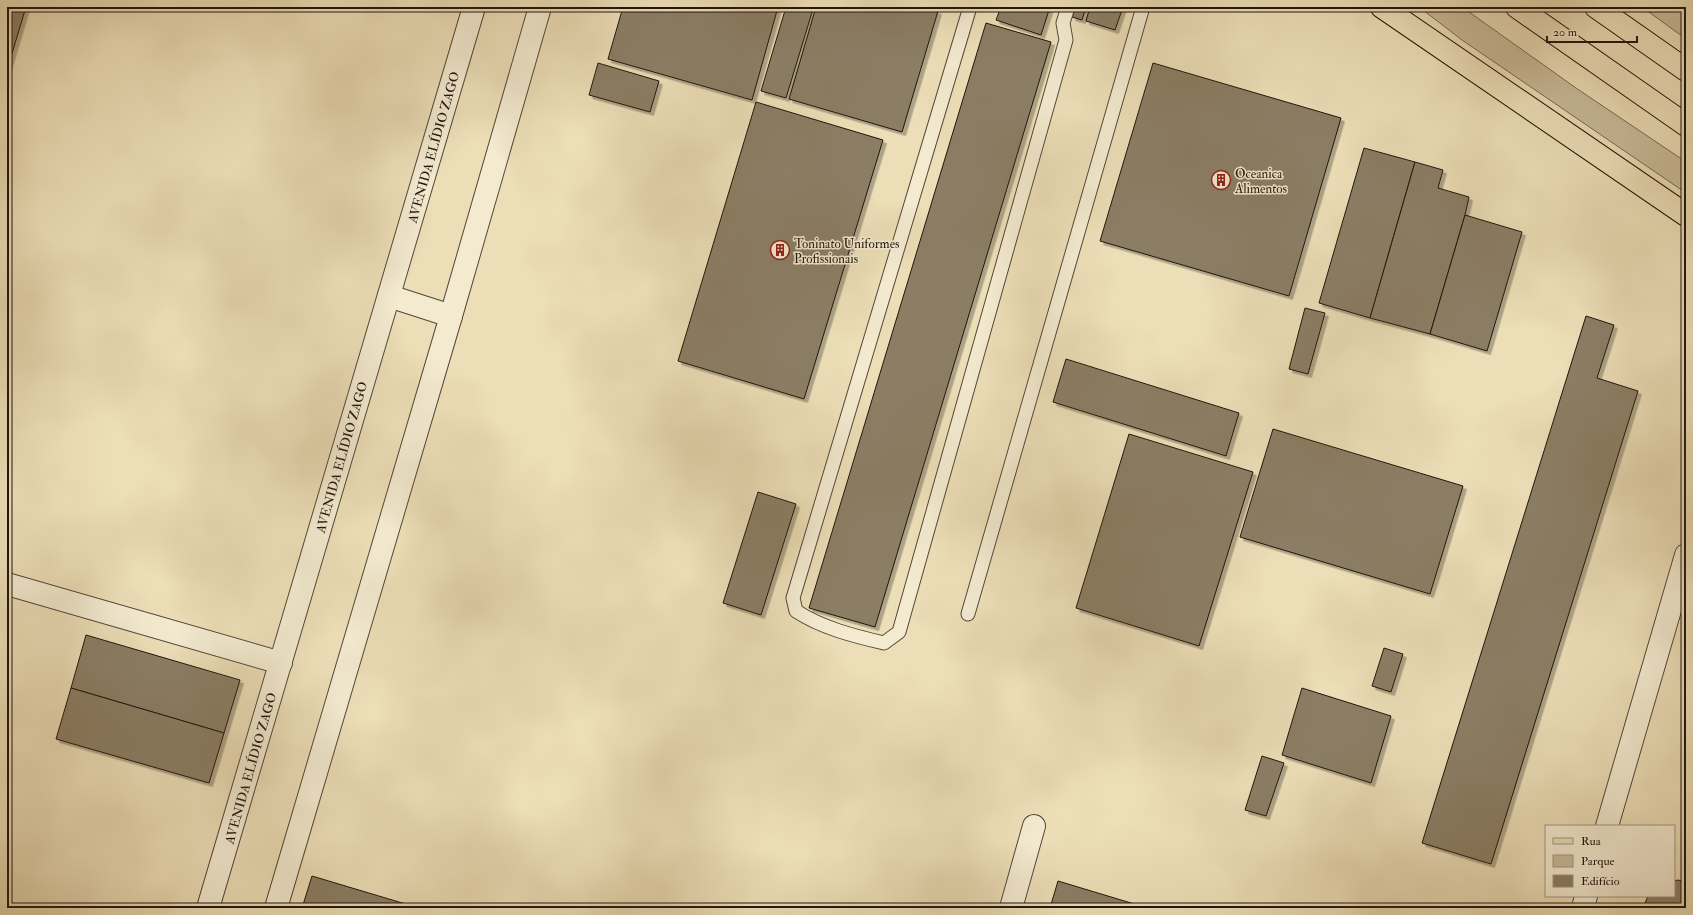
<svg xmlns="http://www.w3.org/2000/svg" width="1693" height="915" font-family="'IM FELL Double Pica',serif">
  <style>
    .green { fill: #c9bc9a; stroke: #756854 }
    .building { fill: #8b7e65; stroke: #21150d; filter: url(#shadow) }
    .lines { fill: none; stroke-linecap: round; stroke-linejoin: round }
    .lane-casing { stroke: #544738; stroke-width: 15 }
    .street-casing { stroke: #544738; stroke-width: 24 }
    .primary-casing { stroke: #21150d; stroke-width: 24 }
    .highway-casing { stroke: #21150d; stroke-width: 24 }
    .lane { stroke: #f3ead0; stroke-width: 13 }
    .street { stroke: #f3ead0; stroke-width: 22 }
    .primary { stroke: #ecdeb7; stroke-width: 22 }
    .highway { stroke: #ecdeb7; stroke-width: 22 }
    .labels { text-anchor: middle; stroke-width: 3; stroke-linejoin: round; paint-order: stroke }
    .street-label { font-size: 13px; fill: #21150d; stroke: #f3ead0 }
    .poi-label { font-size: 13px; fill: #21150d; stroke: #f3ead0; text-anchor: start }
  </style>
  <defs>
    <filter id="shadow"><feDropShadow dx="3.5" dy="3.5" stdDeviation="0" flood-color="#0004"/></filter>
  </defs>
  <rect width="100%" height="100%" fill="#ecdeb7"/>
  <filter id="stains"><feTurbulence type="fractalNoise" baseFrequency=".005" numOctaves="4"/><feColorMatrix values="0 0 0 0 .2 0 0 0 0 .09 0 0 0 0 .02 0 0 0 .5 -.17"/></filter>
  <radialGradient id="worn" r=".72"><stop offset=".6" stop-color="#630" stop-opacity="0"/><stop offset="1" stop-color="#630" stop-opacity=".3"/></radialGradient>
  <g class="green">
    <path d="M1419,7H1462L1576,88L1686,162V193L1462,40Z"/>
    <path d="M1642,7H1686V39Z"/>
  </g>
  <g class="building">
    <path d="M7,7H26L7,70Z"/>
    <path d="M623,7H778L752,100L608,59Z"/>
    <path d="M786,7H807L813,9L786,98L761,91Z"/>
    <path d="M816,7H924L938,11L902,132L789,99Z"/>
    <path d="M1001,7H1050L1041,35L996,20Z"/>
    <path d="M1076,7H1086L1082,20L1072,17Z"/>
    <path d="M1090,7H1123L1115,30L1086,21Z"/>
    <path d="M986,23L1051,42L875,627L809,608Z"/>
    <path d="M598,63L659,81L650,112L589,95Z"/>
    <path d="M1153,63L1341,118L1289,296L1100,241Z"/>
    <path d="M756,102L883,140L804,399L678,361Z"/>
    <path d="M1364,148L1415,162L1370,318L1319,303Z"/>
    <path d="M1415,162L1443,170L1438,188L1469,197L1465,215L1430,334L1370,318Z"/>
    <path d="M1465,215L1522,232L1487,351L1430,334Z"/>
    <path d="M1305,308L1325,313L1308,374L1289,369Z"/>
    <path d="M1586,316L1614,325L1597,378L1638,391L1491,864L1422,843Z"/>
    <path d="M1066,359L1239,413L1226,456L1053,402Z"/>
    <path d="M1273,429L1463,486L1430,594L1240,537Z"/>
    <path d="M1129,434L1253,472L1199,646L1076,608Z"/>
    <path d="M758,492L796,504L761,615L723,603Z"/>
    <path d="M86,635L240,680L224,733L71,688Z"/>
    <path d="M1384,648L1403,654L1391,692L1372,686Z"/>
    <path d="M71,688L224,733L209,783L56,739Z"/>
    <path d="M1302,688L1391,716L1371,783L1282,755Z"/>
    <path d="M1262,756L1284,763L1266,816L1245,810Z"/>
    <path d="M312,876L419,908H302Z"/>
    <path d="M1678,880L1686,882V908H1643L1648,896H1674V881Z"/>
    <path d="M1058,881L1141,906V908H1050Z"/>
  </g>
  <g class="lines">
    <defs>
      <g id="lane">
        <path d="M970,7L793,598L796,611C822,628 854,636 884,643L899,632L1066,40L1063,23L1068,7"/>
        <path d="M968,614L1143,7"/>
      </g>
      <g id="street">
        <path d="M389,296L451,316"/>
        <path d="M7,584L281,663"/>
        <path d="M1607,826L1686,555"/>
        <path d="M208,908L474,7"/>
        <path d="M276,908L451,316L540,7"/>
        <path d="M1011,908L1034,826"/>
        <path d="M1583,908L1586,896"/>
      </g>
      <path id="primary" d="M1382,7L1686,215"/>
      <g id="highway">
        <path d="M1517,7L1686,125"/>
        <path d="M1596,7L1686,70"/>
      </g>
    </defs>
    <use href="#lane" class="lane-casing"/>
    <use href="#street" class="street-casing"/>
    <use href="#primary" class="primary-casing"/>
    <use href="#highway" class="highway-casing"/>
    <use href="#lane" class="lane"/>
    <use href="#street" class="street"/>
    <use href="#primary" class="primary"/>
    <use href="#highway" class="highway"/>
  </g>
  <defs>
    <symbol id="building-ring" viewBox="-11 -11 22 22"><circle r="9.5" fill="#f3ead0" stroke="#8f2418" stroke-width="1.5"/><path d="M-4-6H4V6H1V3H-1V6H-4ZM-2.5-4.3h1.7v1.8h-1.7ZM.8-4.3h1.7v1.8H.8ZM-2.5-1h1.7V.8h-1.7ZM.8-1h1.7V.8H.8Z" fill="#8f2418"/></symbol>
  </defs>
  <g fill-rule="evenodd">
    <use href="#building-ring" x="1210" y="169" width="22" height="22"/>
    <use href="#building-ring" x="769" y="239" width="22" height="22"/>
  </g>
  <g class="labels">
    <g class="street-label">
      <text transform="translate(433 147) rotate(-74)" y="5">AVENIDA ELÍDIO ZAGO</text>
      <text transform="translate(341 457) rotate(-74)" y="5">AVENIDA ELÍDIO ZAGO</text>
      <text transform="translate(250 768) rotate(-74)" y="5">AVENIDA ELÍDIO ZAGO</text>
    </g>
    <g class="poi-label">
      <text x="1235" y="178">Oceanica<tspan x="1235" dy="15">Alimentos</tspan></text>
      <text x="794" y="248">Toninato Uniformes<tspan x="794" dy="15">Profissionais</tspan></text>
    </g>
  </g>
  <rect width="1693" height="915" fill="none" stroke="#ecdeb7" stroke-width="24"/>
  <rect x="8" y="8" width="1677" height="899" fill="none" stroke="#21150d" stroke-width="2"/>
  <rect x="12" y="12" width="1669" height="891" fill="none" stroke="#21150d"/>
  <rect x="1545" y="825" width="130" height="72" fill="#f3ead0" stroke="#9f9582"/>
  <rect x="1553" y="838" width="20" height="6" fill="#ecdeb7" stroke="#9f9582"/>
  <text x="1581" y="845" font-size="12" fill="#21150d">Rua</text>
  <rect x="1553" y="855" width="20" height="12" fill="#c9bc9a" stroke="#9f9582"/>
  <text x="1581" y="865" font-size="12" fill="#21150d">Parque</text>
  <rect x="1553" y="875" width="20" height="12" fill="#8b7e65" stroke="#9f9582"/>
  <text x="1581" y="885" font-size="12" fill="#21150d">Edifício</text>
  <path d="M1547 36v6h90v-6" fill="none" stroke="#21150d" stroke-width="2"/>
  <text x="1553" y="36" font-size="12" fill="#21150d" stroke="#f3ead0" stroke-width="3" paint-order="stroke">20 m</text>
  <rect width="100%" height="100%" filter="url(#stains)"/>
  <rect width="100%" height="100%" fill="url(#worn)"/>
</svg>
